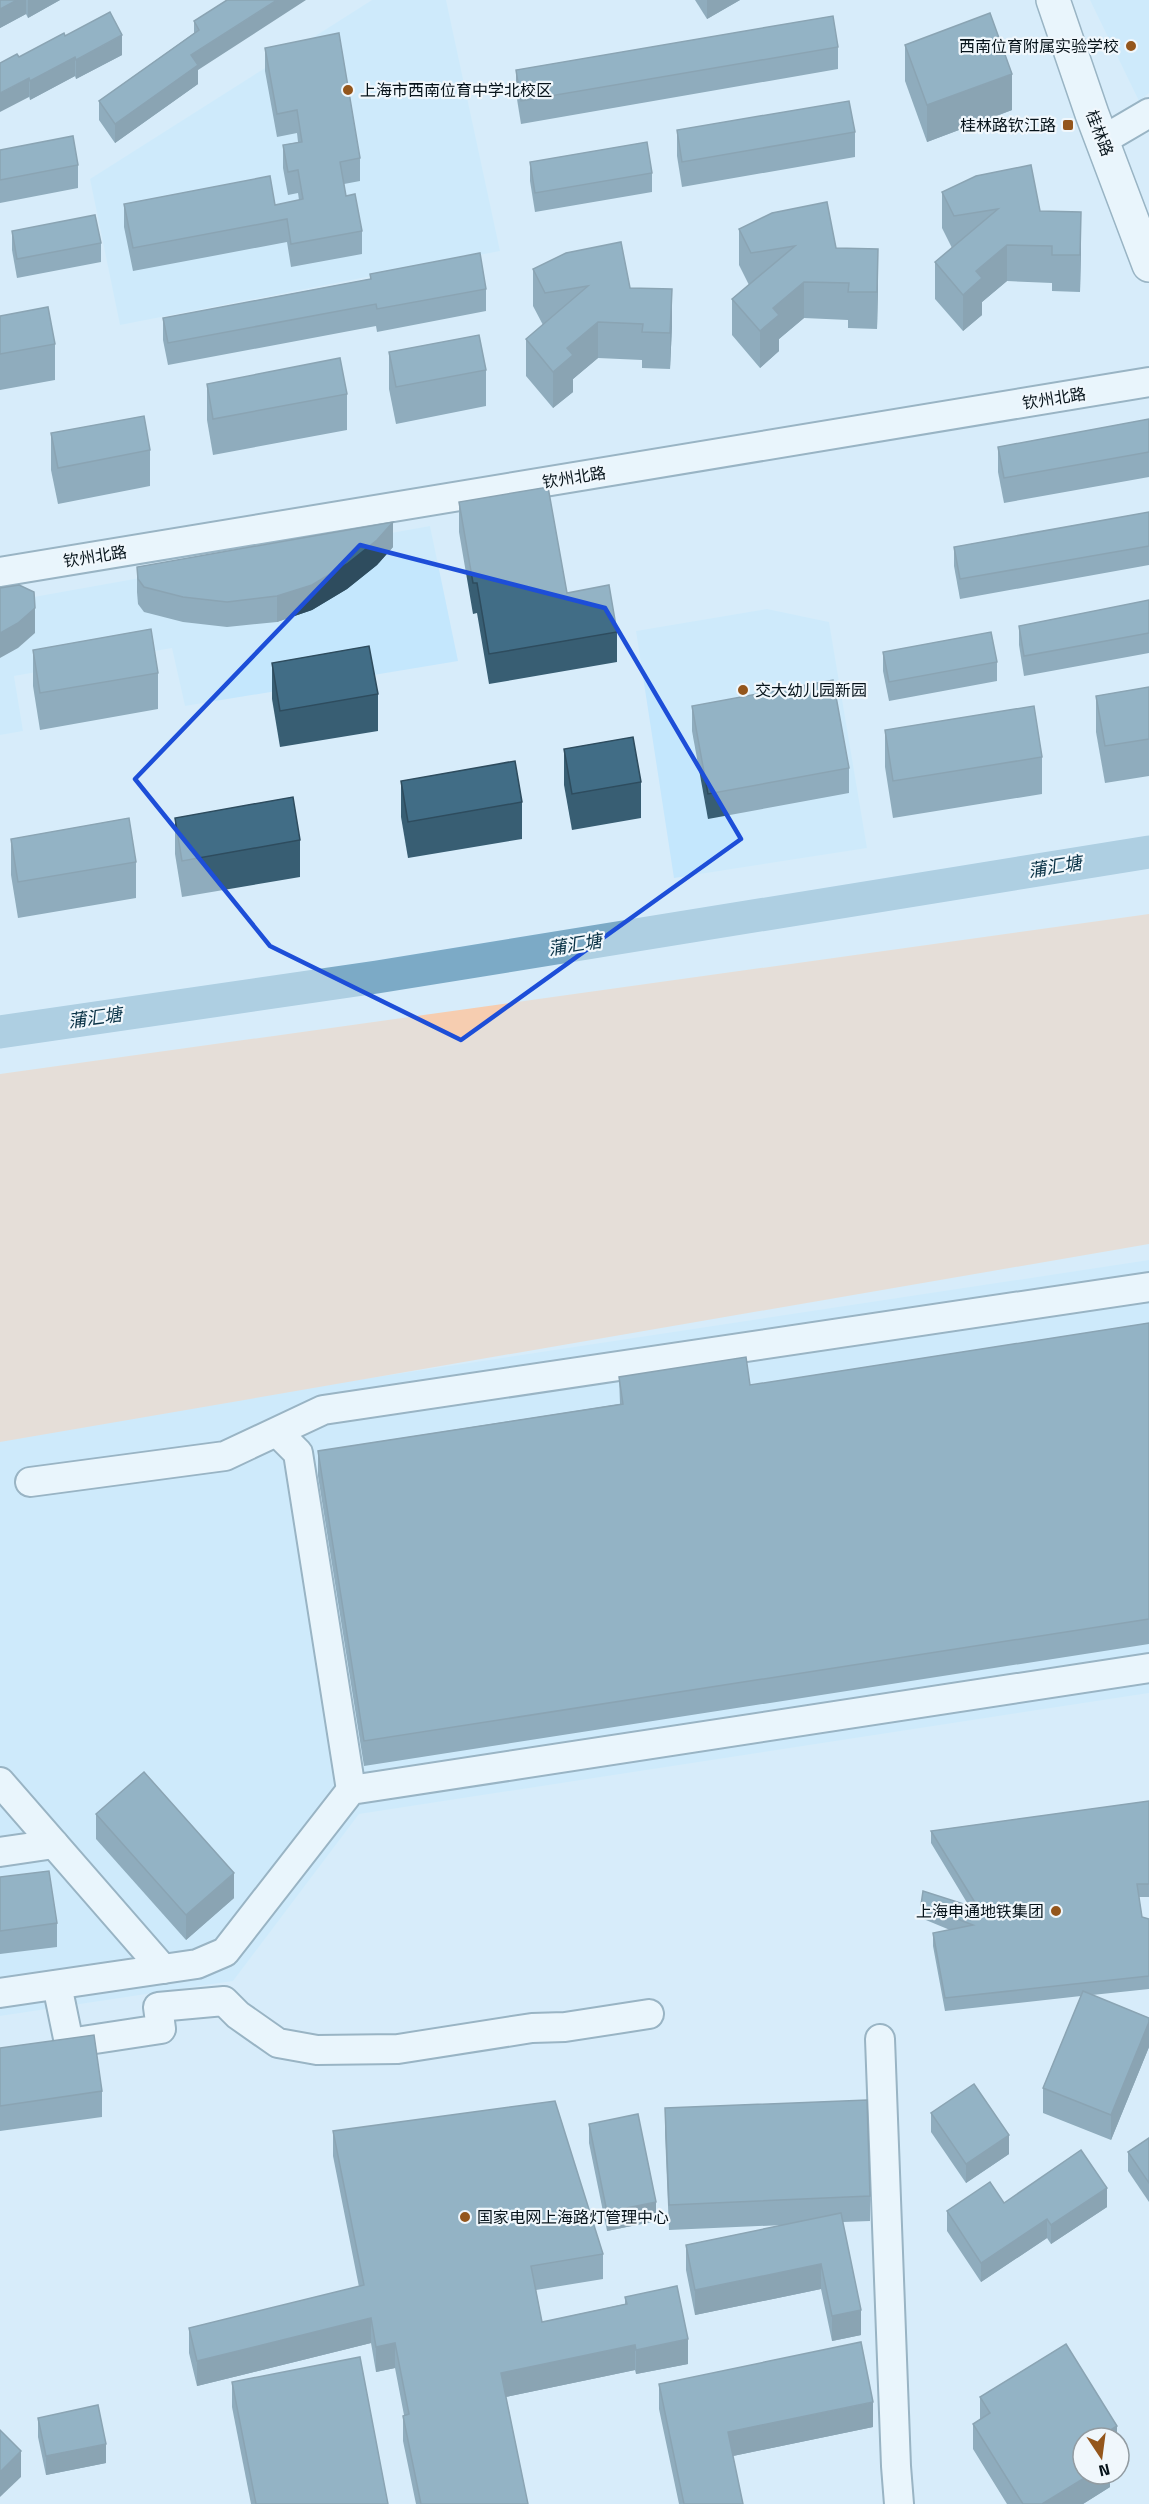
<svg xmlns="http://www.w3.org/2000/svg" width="1149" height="2504" font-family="'Titillium Web','Noto Sans SC',sans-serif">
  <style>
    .built { fill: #c4e7fd }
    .green { fill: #f6cdb0 }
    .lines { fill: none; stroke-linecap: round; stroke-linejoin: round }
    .river { stroke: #7caac6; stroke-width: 33 }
    .minor-casing { stroke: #4e6f83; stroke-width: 32 }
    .major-casing { stroke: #4e6f83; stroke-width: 36 }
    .minor { stroke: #fff; stroke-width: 28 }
    .major { stroke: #fff; stroke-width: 33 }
    .wall { fill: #385e73 }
    .shaded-wall { fill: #2e4c5e }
    .building { fill: #416d86; stroke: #2e4c5e; stroke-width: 1.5 }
    .marked { fill: none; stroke: #1d4ed8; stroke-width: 4.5; stroke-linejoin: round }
    .poi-dot { fill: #94561c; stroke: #f0f7fc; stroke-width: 2 }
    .labels { text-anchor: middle; stroke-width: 4.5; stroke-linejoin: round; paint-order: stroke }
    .poi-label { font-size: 16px; fill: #06131a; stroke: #f0f7fc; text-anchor: end }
    .street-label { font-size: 16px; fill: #06131a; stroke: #f0f7fc }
    .water-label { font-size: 18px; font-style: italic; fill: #093246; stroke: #f0f7fc }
  </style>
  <rect width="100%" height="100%" fill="#d7ecfa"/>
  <g class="built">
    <path d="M372,0H446L500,251L120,325L90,179Z"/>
    <path d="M1090,0H1149V93L1139,101Z"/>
    <path d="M430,526L458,661L185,706L172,648L14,676L23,731L0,735V603Z"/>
    <path d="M767,609L829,622L867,848L674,878L636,631Z"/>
    <path d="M1149,1260V1693L359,1814L233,1981L0,2016V1434Z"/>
  </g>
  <path class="green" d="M1149,914V1244L0,1442V1074Z"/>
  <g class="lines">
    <path class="river" d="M0,1032L377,977L1149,852"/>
    <defs>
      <g id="minor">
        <path d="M1103,140L1149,113"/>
        <path d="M0,572L1149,382"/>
        <path d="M278,1433L298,1453L351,1790"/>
        <path d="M30,1482L225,1456L323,1410L1149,1287"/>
        <path d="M0,1782L163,1969"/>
        <path d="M0,1852L54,1844"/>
        <path d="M57,1985L69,2043L161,2029L158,2007L224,2001L238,2015L278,2043L317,2050L398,2049L532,2028L565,2027L649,2014"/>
        <path d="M0,1993L197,1964L225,1952L351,1790L1149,1668"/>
        <path d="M880,2039L896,2466L899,2504"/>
      </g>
      <path id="major" d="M1053,0L1092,114L1149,265"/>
    </defs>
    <use href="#minor" class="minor-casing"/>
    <use href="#major" class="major-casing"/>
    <use href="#minor" class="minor"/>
    <use href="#major" class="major"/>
  </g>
  <g class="wall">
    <path d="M0,0H60L28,18L26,14L0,28Z"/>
    <path d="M227,0L198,70V84L115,143L99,120V101L194,33V21Z"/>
    <path d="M695,0H740L707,19Z"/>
    <path d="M65,36L122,55L76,79L75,76L30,100L19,57Z"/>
    <path d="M905,45L1012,110L927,142L905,81Z"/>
    <path d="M838,47V69L521,124L516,93V70Z"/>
    <path d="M265,48L360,158V181L344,184L346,196L362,231V254L291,267L287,242L133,271L124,227V204L275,205L299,200L298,193L288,195L283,168V145L298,142L297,133L277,137L265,71Z"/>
    <path d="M677,130L855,132V157L682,187L677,156Z"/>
    <path d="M0,150L78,165V188L0,203Z"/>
    <path d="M530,162L652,173V192L535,212L530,181Z"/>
    <path d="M942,192L1040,211L1081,248L1080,292L1052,291V283L1007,281L982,302V315L963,331L935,299V262L952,248L942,228Z"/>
    <path d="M739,229L836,248L878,285L877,329L848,328V320L804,318L779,339V351L760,368L732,335V299L749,285L739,265Z"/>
    <path d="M12,231L101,243V262L17,278L12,250Z"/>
    <path d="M533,269L630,288L672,326L670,369L642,368V360L598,358L573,379V392L553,408L526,376V339L543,325L533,306Z"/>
    <path d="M370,274L486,289V311L377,332L376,326L168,365L163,340V318L370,279Z"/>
    <path d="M0,316L55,344V380L0,390Z"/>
    <path d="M389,352L486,370V406L396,424L389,389Z"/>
    <path d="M207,384L347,394V430L213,455L207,420Z"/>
    <path d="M1149,419V477L1004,503L998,472V447Z"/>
    <path d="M51,433L150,450V486L58,504L51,470Z"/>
    <path d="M459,502L567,593L617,632V662L489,684L477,613L473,614L459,532Z"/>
    <path d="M1149,512V565L960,599L954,566V547Z"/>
    <path d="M393,547L377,565L347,589L312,610L277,622L227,627L183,622L144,612L138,604L137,592V567Z"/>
    <path d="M1149,600V653L1024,676L1019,645V626Z"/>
    <path d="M33,650L158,673V709L40,730L33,686Z"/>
    <path d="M883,652L997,662V681L889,701L883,671Z"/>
    <path d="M272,663L378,694V731L280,747L272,699Z"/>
    <path d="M1149,687V776L1105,783L1096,732V696Z"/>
    <path d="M692,706L849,768V793L708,819L692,731Z"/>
    <path d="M885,730L1042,757V794L893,818L885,767Z"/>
    <path d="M564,749L641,782V818L572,830L564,785Z"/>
    <path d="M401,781L522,802V839L408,858L401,817Z"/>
    <path d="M175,818L300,840V877L182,897L175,854Z"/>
    <path d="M11,839L136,862V898L18,918L11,875Z"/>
    <path d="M1149,1323V1644L364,1766L318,1476V1451L620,1404L619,1377L750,1385Z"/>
    <path d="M1149,1801V1897H1139L1142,1917L1149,1919V1989L1092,1995L1149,2018V2047L1111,2140L1043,2113V2088L1081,1996L945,2011L933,1946V1933L950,1930L921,1918V1905L969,1906L931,1843V1831Z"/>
    <path d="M96,1814L234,1898L186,1940L96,1839Z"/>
    <path d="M0,1877L57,1923V1947L0,1954Z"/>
    <path d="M0,2048L102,2091V2117L0,2131Z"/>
    <path d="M665,2108L870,2196V2221L843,2222L861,2335L832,2341L821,2289L695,2315L686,2270V2245L784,2225L669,2230L665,2133Z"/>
    <path d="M931,2113L1009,2154L966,2183L931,2132Z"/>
    <path d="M589,2124L656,2221L607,2231L589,2143Z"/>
    <path d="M333,2131L603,2254V2279L536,2290L542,2322L625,2304V2297L688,2364L636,2374L635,2370L506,2397L528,2504H416L403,2441V2416L404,2415L395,2368L376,2372L371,2343L197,2386L189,2353V2328L359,2287L333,2156Z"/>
    <path d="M1149,2138V2202L1128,2171V2152Z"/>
    <path d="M1004,2203L1107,2207L1051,2244L1047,2238L981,2282L947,2231V2211Z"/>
    <path d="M232,2382L388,2504H251L232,2407Z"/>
    <path d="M659,2384L873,2427L733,2456L743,2504H679L659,2409Z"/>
    <path d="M980,2397L1117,2438H1083L1110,2474V2487L1083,2504H1007L973,2449V2424L980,2420Z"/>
    <path d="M38,2418L106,2463L46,2475L38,2437Z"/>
  </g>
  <g class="shaded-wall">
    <path d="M17,0H26V14L0,28V9Z"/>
    <path d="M28,0H60L28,18Z"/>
    <path d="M277,0H306L198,70V84L115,143V124L191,55Z"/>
    <path d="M707,0H740L707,19Z"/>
    <path d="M122,35V55L76,79V60Z"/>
    <path d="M75,57V76L30,100V81Z"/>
    <path d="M1012,74V110L927,142V105Z"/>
    <path d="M29,78V97L0,112V93Z"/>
    <path d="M1081,212V248L1080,292V255Z"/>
    <path d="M1007,245V281L982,302V315L963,331V295L976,271Z"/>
    <path d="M878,249V285L877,329V292Z"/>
    <path d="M804,282V318L779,339V351L760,368V331L773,308Z"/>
    <path d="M672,289V326L670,369V333Z"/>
    <path d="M598,322V358L573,379V392L553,408V372L567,348Z"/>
    <path d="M393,522V547L377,565L347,589L312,610L277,622V596Z"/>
    <path d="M35,608V633L18,648L0,658V633Z"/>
    <path d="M234,1873V1898L186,1940V1915Z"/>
    <path d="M1149,2022V2047L1111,2140V2115Z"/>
    <path d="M1009,2135V2154L966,2183V2164Z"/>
    <path d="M1107,2188V2207L1051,2244V2225Z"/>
    <path d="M656,2202V2221L607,2231V2212Z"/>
    <path d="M1047,2219V2238L981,2282V2263Z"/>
    <path d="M821,2264V2289L695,2315V2290Z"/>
    <path d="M861,2310V2335L832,2341V2316Z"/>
    <path d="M371,2318V2343L197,2386V2361Z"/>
    <path d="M688,2339V2364L636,2374V2350Z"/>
    <path d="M395,2343V2368L376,2372V2347Z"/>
    <path d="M635,2345V2370L501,2398V2373Z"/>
    <path d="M873,2402V2427L728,2457V2432Z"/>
    <path d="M1117,2426V2438H1098Z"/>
    <path d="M106,2444V2463L46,2475V2456Z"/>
    <path d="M21,2451V2477L0,2497V2472Z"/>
    <path d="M1091,2474H1110V2487L1083,2504H1042Z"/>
  </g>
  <g class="building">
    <path d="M0,0H17L0,9Z"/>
    <path d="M227,0H277L191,55L198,65L115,124L99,101L199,30L194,21Z"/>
    <path d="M110,12L122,35L76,60L75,57L30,81L29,78L0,93V63L17,54L19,57L64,33L65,36Z"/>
    <path d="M990,13L1012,74L927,105L905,45Z"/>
    <path d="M833,16L838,47L521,101L516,70Z"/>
    <path d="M339,33L360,158L340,162L346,196L355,194L362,231L291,244L287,219L133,248L124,204L270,176L275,205L303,199L298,170L288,172L283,145L302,142L297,110L277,114L265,48Z"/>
    <path d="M849,101L855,132L682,162L677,130Z"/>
    <path d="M73,136L78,165L0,180V150Z"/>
    <path d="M647,142L652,173L535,193L530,162Z"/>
    <path d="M1031,165L1040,211L1081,212L1080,255H1052V246L1007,245L976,271L982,278L963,295L935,262L998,209L954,216L942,192L976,176Z"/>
    <path d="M827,202L836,248L878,249L877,292H848L849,283L804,282L773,308L779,315L760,331L732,299L795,246L751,253L739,229L772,213Z"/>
    <path d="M95,215L101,243L17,259L12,231Z"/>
    <path d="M621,242L630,288L672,289L670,333L642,332L643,324L598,322L567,348L573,355L553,372L526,339L588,286L545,293L533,269L566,253Z"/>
    <path d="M480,253L486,289L377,309L376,304L168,343L163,318L371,279L370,274Z"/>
    <path d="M48,307L55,344L0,354V316Z"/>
    <path d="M479,335L486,370L396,387L389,352Z"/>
    <path d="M340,358L347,394L213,419L207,384Z"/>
    <path d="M144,416L150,450L58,468L51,433Z"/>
    <path d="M1149,419V452L1004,478L998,447Z"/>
    <path d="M548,487L567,593L609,585L617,632L489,654L477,583H473L459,502Z"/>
    <path d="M1149,512V546L960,579L954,547Z"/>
    <path d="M393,522L377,540L347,564L312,585L277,596L227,602L183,597L144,587L138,579L137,567Z"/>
    <path d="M19,585L34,592L35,608L18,623L0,633V588Z"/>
    <path d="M1149,600V633L1024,656L1019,626Z"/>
    <path d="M151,629L158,673L40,693L33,650Z"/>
    <path d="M991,632L997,662L889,682L883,652Z"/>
    <path d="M369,646L378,694L280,711L272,663Z"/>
    <path d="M833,680L849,768L708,794L692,706Z"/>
    <path d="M1149,687V739L1105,746L1096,696Z"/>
    <path d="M1034,706L1042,757L893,781L885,730Z"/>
    <path d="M633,737L641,782L572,794L564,749Z"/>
    <path d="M515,761L522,802L408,822L401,781Z"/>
    <path d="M293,797L300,840L182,861L175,818Z"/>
    <path d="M129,818L136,862L18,882L11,839Z"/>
    <path d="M1149,1323V1619L364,1741L318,1451L623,1404L619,1377L746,1357L750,1385Z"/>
    <path d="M144,1772L234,1873L186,1915L96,1814Z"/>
    <path d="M1149,1801V1884H1137L1142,1917L1149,1919V1976L945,1998L933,1933L973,1925L921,1905L923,1891L979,1909L931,1831Z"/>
    <path d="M49,1871L57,1923L0,1931V1877Z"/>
    <path d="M1083,1991L1149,2018V2022L1111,2115L1043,2088Z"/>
    <path d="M94,2035L102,2091L0,2106V2048Z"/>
    <path d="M974,2084L1009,2135L966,2164L931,2113Z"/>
    <path d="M867,2100L870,2196L669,2205L665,2108Z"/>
    <path d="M555,2101L603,2254L531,2266L542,2322L627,2304L625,2297L677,2286L688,2339L636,2350L635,2345L501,2373L528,2504H421L403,2416L409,2414L395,2343L376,2347L371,2318L197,2361L189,2328L364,2285L333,2131Z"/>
    <path d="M638,2114L656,2202L607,2212L589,2124Z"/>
    <path d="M1149,2138V2183L1128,2152Z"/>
    <path d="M1081,2150L1107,2188L1051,2225L1047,2219L981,2263L947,2211L990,2182L1004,2203Z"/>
    <path d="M841,2213L861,2310L832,2316L821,2264L695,2290L686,2245Z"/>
    <path d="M861,2342L873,2402L728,2432L743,2504H684L659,2384Z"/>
    <path d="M1066,2344L1117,2426L1098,2438H1083V2474H1091L1042,2504H1023L973,2424L990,2413L980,2397Z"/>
    <path d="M360,2357L388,2504H256L232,2382Z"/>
    <path d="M98,2405L106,2444L46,2456L38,2418Z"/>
    <path d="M0,2430L21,2451L0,2472Z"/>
  </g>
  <path d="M0 0H1149V2504H0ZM360,545L605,608L741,839L461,1040L270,946L135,779Z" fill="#d7ecfa" fill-opacity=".55" fill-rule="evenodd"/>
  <path class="marked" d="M360,545L605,608L741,839L461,1040L270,946L135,779Z"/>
  <g class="poi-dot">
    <circle cx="1131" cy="46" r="6"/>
    <circle cx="348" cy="90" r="6"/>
    <rect x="1062" y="119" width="12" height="12" rx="3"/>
    <circle cx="743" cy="690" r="6"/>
    <circle cx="1056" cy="1911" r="6"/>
    <circle cx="465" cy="2217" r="6"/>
  </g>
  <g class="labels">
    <g class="poi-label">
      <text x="1119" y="52">西南位育附属实验学校</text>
      <text x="360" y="96" text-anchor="start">上海市西南位育中学北校区</text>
      <text x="1056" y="131">桂林路钦江路</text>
      <text x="755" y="696" text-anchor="start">交大幼儿园新园</text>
      <text x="1044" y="1917">上海申通地铁集团</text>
      <text x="477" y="2223" text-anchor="start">国家电网上海路灯管理中心</text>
    </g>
    <g class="street-label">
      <text transform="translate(1100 133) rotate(69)" y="6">桂林路</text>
      <text transform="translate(1054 398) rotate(-9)" y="6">钦州北路</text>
      <text transform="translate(574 477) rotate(-9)" y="6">钦州北路</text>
      <text transform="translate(95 556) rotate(-9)" y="6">钦州北路</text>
    </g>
    <g class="water-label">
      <text transform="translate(1055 867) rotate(-9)" y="6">蒲汇塘</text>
      <text transform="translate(575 945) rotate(-9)" y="6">蒲汇塘</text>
      <text transform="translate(95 1018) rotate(-8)" y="6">蒲汇塘</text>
    </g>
  </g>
  <g transform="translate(1101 2456) rotate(167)"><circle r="28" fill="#f0f7fc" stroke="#929ca2" stroke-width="1.5"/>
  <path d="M0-4.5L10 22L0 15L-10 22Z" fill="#94561c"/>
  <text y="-9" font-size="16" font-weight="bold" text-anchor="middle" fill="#06131a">N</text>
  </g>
</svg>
